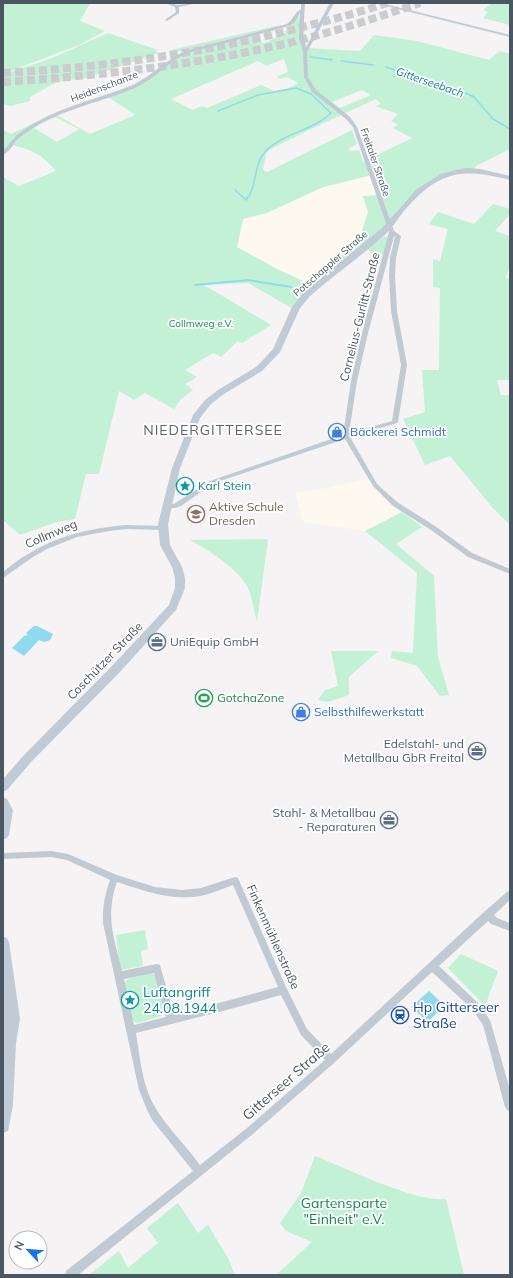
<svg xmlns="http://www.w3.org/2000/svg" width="513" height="1278" font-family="Mulish,sans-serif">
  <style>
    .commercial { fill: #fdf9ef }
    .green { fill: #c3f1d5; fill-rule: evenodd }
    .water { fill: #90daee }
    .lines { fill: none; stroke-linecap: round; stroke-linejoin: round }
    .stream-far1 { stroke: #90daee; stroke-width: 1.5 }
    .stream { stroke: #90daee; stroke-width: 2 }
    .highway-tunnel { stroke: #caccce; stroke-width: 8; stroke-dasharray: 8 4; stroke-linecap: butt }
    .street { fill: #c1cad2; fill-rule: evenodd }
    .secondary { fill: #c1cbd6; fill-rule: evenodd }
    .labels { text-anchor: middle; stroke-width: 3.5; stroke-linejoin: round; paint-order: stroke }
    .far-street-label { font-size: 10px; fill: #4a5661; stroke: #fff }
    .far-park-label { font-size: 10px; fill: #17864f; stroke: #fff }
    .far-water-label { font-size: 11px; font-style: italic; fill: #0c7c9b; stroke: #fff }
    .street-label { font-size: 12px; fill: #4a5661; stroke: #fff }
    .shop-label { font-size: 12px; fill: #366cbe; stroke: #fff; text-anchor: start }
    .culture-label { font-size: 12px; fill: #0d838f; stroke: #fff; text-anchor: start }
    .education-label { font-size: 12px; fill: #785e54; stroke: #fff; text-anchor: start }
    .service-label { font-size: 12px; fill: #4e5e75; stroke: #fff; text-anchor: end }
    .leisure-label { font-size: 12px; fill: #27864d; stroke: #fff; text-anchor: start }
    .quarter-label { font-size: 14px; letter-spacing: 1px; fill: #5f6368; stroke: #fff }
    .near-culture-label { font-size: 14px; fill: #0d838f; stroke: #fff; text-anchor: start }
    .near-transit-label { font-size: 14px; fill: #164399; stroke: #fff; text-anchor: start }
    .near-street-label { font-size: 14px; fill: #4a5661; stroke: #fff }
    .near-park-label { font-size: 14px; fill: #17864f; stroke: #fff }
  </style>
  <rect width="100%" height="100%" fill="#f5f3f3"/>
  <g class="commercial">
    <path d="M372,175L378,195L368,212L359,240L310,284L277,269L237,247L243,219L267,213L323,187Z"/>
    <path d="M371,478L375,485L402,512L365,531L303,522L295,492L321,489Z"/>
  </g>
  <g class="green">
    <path d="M3,3H90L80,21L105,31L79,45L10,71L11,72L52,58L108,33L158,50L156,51L158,53L83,79L67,80L53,84L30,97V101L10,106L3,104Z"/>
    <path d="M492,3H510V25L483,18L488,12L483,10Z"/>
    <path d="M299,14L300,22H303L306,48L360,51L374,35L417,41L489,60L500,51L510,54V149L476,166L474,170L434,180L398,216L296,307H290L248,283L204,285L271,325L242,343L238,341L221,357L213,353L185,370L197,377L185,384L193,390L180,400L174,409L145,393L134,400L119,391L99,474H86L75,519L57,522L20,535L3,520V177L19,186L56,171C42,155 33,150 13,145L22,135L57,115L90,134L135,115L108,97L130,89L188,52L276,29L278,30L254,35L263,43L267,42L285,33L287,28L294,22ZM284,59L288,72L276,77L280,79L287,77L298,83L289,88L274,91L261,85L207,108L202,106L193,110L171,99L258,61L266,66ZM362,90L371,95L340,108L332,102ZM376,99L381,104L375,106L398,114L391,121L398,125L393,128L412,138L363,162L359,150L352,151L348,149L357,144L352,130L267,172L263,170L266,153L271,149L311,129ZM55,117L79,129L57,142L34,128ZM372,175L378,195L363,196L368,212L359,240L310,284L277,269L237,247L243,219L267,213L323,187Z"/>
    <path d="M285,25L186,51H167L276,26Z"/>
    <path d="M38,121L3,152V130L11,134Z"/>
    <path d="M493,204L510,209V214L495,231L510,236V265L506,278L510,279V380H497L501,395H510V525L492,507L450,456L425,465L403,419L425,412L422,370H439L440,288L433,287V259L440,261L448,229L429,224L438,212L474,224Z"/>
    <path d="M384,236L388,237L384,255L367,250Z"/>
    <path d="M402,512L422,527L396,544L434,576L438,657L449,695L440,696L417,666L391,658L392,651L413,653L417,573L365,531Z"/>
    <path d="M268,539L257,622C254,611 252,596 247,586C236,567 208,550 190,540Z"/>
    <path d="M331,651H378L349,677V695L328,702L318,700L325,690L338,686Z"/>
    <path d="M145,930L148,949L141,951L143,966L120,970L116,935Z"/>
    <path d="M461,954L498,971L485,1006L448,968Z"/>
    <path d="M150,973L156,975L164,1011L161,1016L137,1023L132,1020L124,985L127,979Z"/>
    <path d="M315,1156C346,1168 416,1203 446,1199L464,1275H276L312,1242L286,1231L280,1223L301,1193Z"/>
    <path d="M178,1203L198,1233L208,1225L228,1258L235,1275H89L119,1251L128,1268L158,1243L147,1228Z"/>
  </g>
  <g class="water">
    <path d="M34,626H37L53,634L50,640L44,642L39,640L24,656L12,648L24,636L28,635L26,633Z"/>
    <path d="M429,991L444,1005L428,1022L411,1007Z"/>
  </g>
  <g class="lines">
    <g class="stream-far1">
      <path d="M310,57L332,60"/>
      <path d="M341,61L373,65"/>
      <path d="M386,67L445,88L468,94L474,97L493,119L510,129"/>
      <path d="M218,111L258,95L296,88L311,94L331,113C313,131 282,133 265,152C253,165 258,186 246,200L235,190"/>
    </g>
    <path class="stream" d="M195,285L248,280L291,287"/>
    <g class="highway-tunnel">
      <path d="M3,73C109,67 212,52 314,24C339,18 363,11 387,3"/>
      <path d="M3,82C92,76 180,67 266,48C319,37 369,20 420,3"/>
    </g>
    <g class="street">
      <path d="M165,3H171L177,5L198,3L179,7V13L167,21L165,20L166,19L176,12L175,7Z"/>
      <path d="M301,3H305L303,37L306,47L330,3H334L307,52L308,77L316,90L350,117L357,127L394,231L401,236L396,258L395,276L397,311L407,365L398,422L397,423L350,437L377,484L397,502L435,526L472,553L510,569V574L468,557L431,530L393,506L373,486L345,439L214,483L181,506C176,508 169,510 164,505L167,503L174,504L177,502L210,481L343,435L351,381L362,333L389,232L353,127L346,119L312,92L304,77L303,52L299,37L300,13L294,23L289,26L187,53C169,62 155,78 137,87C103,102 66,108 35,127C29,131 22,135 17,140C13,145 9,152 3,155V151C8,146 12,140 17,135C50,108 97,100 135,84C153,74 167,60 185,51L287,24C293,20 294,13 301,9ZM394,236L395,237L390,258L389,276L391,311L401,365L392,421L349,433L357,381L368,333Z"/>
      <path d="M374,3H381L510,35V37Z"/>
      <path d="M126,525L163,526L166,528L163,530L126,529L109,531L77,537L47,549L33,557L3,578V572C40,541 78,529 126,525Z"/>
      <path d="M51,851L68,854L117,875L155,887L182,890L201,888L235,877L238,878L286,987L307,1029L331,1054L484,912L507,892L510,891V900L494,915L497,918L510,923V931L491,924L488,921L439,966L478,1003L490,1020L510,1090V1112L507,1110L505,1107L483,1025L472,1009L432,972L334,1063L253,1134L78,1275H65L66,1271L193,1171L153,1121L148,1112L139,1090L103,923C102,908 105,894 110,880L67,860L51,857L3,859V853ZM117,882C145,891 171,901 200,896C211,894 222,889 233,885L278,987L174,1015L160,965L157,964L122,971C114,938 105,916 117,882ZM154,973L166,1017L134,1025L124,979ZM281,995L301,1035L325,1060L247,1128L200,1165C186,1145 167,1128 155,1107C142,1085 140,1057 136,1033L223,1011Z"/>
    </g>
    <g class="secondary">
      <path d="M467,168L480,169L510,176V180C467,169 443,169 411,203C402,212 396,223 388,232C363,255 335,274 310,296L300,308L280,352L262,371L224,394L211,404L200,418L180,468L168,524L170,545L182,567L185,578V588L176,610L119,673L32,761L7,790L3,792V779L24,755L111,667L169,605L175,588V578L172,567L160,545L158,524L172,468L193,415L205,400L218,390L256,367L263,360L273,349L292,307L304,292L382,228L417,189L441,174L455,170Z"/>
      <path d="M3,797L7,799L13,810L9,835L7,838L3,840Z"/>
      <path d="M3,936L7,938L9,942L20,1019L16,1043L13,1105L8,1131L3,1133Z"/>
    </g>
  </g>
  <defs>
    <symbol id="shop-ring" viewBox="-11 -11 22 22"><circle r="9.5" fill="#fff" stroke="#3f7fe0" stroke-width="1.5"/><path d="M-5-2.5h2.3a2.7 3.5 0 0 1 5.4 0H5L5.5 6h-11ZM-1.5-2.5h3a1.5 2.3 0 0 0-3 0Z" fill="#3f7fe0"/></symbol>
    <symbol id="sight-ring" viewBox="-11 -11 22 22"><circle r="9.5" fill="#fff" stroke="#0f9aa8" stroke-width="1.5"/><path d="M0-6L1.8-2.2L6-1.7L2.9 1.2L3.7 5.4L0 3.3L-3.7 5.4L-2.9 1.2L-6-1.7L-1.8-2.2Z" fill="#0f9aa8"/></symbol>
    <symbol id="school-ring" viewBox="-11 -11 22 22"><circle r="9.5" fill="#fff" stroke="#8d6e63" stroke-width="1.5"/><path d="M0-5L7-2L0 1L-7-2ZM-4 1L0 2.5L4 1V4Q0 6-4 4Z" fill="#8d6e63"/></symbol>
    <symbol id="office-ring" viewBox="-11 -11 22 22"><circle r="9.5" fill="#fff" stroke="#5c6f8a" stroke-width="1.5"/><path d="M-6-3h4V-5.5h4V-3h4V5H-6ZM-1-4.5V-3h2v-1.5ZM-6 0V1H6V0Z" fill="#5c6f8a"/></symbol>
    <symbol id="stadium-ring" viewBox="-11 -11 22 22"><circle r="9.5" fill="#fff" stroke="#2e9e5b" stroke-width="1.5"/><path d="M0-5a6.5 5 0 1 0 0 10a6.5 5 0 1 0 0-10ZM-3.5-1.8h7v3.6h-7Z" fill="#2e9e5b"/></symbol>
    <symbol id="station-ring" viewBox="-11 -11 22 22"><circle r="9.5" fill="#fff" stroke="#1a4fb4" stroke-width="1.5"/><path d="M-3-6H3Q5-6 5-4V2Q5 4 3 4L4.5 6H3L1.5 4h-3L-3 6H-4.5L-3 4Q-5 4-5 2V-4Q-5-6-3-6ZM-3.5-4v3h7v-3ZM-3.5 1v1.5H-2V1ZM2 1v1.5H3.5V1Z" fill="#1a4fb4"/></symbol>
  </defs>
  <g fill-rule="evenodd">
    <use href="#shop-ring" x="327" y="422" width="20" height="20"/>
    <use href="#sight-ring" x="175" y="476" width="20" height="20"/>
    <use href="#school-ring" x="186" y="504" width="20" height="20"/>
    <use href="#office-ring" x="147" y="632" width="20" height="20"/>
    <use href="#stadium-ring" x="194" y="688" width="20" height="20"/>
    <use href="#shop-ring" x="291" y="702" width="20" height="20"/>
    <use href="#office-ring" x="467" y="741" width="20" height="20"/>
    <use href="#office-ring" x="379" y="810" width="20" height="20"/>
    <use href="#sight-ring" x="120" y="990" width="20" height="20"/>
    <use href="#station-ring" x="390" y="1005" width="20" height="20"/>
  </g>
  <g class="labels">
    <g class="far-street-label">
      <text transform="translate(104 86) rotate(-21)" y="4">Heidenschanze</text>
      <text transform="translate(376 162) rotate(71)" y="4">Freitaler Straße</text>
      <text transform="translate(330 263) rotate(-41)" y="4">Potschappler Straße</text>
    </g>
    <g class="far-park-label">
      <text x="201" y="327">Collmweg e.V.</text>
    </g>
    <g class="far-water-label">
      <text transform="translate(430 82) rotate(19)" y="4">Gitterseebach</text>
    </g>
    <g class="street-label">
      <text transform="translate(360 317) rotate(-76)" y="4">Cornelius-Gurlitt-Straße</text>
      <text transform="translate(51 534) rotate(-23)" y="4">Collmweg</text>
      <text transform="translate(105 661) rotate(-46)" y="4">Coschützer Straße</text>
      <text transform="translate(273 937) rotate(66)" y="4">Finkenmühlenstraße</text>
    </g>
    <g class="shop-label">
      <text x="350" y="436">Bäckerei Schmidt</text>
      <text x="314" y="716">Selbsthilfewerkstatt</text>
    </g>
    <g class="culture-label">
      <text x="198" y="490">Karl Stein</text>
    </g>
    <g class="education-label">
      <text x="209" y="511">Aktive Schule<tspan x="209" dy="14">Dresden</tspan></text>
    </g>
    <g class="service-label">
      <text x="170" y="646" text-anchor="start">UniEquip GmbH</text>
      <text x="464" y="748">Edelstahl- und<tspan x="464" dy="14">Metallbau GbR Freital</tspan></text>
      <text x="376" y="817">Stahl- &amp; Metallbau<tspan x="376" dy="14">- Reparaturen</tspan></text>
    </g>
    <g class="leisure-label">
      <text x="217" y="702">GotchaZone</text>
    </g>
    <g class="quarter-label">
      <text x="213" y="435">NIEDERGITTERSEE</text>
    </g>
    <g class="near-culture-label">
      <text x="143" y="997">Luftangriff<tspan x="143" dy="16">24.08.1944</tspan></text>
    </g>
    <g class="near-transit-label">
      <text x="413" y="1012">Hp Gitterseer<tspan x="413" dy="16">Straße</tspan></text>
    </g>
    <g class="near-street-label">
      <text transform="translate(286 1081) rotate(-41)" y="5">Gitterseer Straße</text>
    </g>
    <g class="near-park-label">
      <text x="344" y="1208">Gartensparte<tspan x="344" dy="16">"Einheit" e.V.</tspan></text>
    </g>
  </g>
  <rect width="513" height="1278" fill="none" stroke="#4a5661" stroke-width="8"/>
  <g transform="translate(28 1250) rotate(296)"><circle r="19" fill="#ffffff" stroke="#b7bbc0"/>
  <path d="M0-3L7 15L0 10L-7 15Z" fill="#1a73e8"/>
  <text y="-6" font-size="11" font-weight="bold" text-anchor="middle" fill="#4a5661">N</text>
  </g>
</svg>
